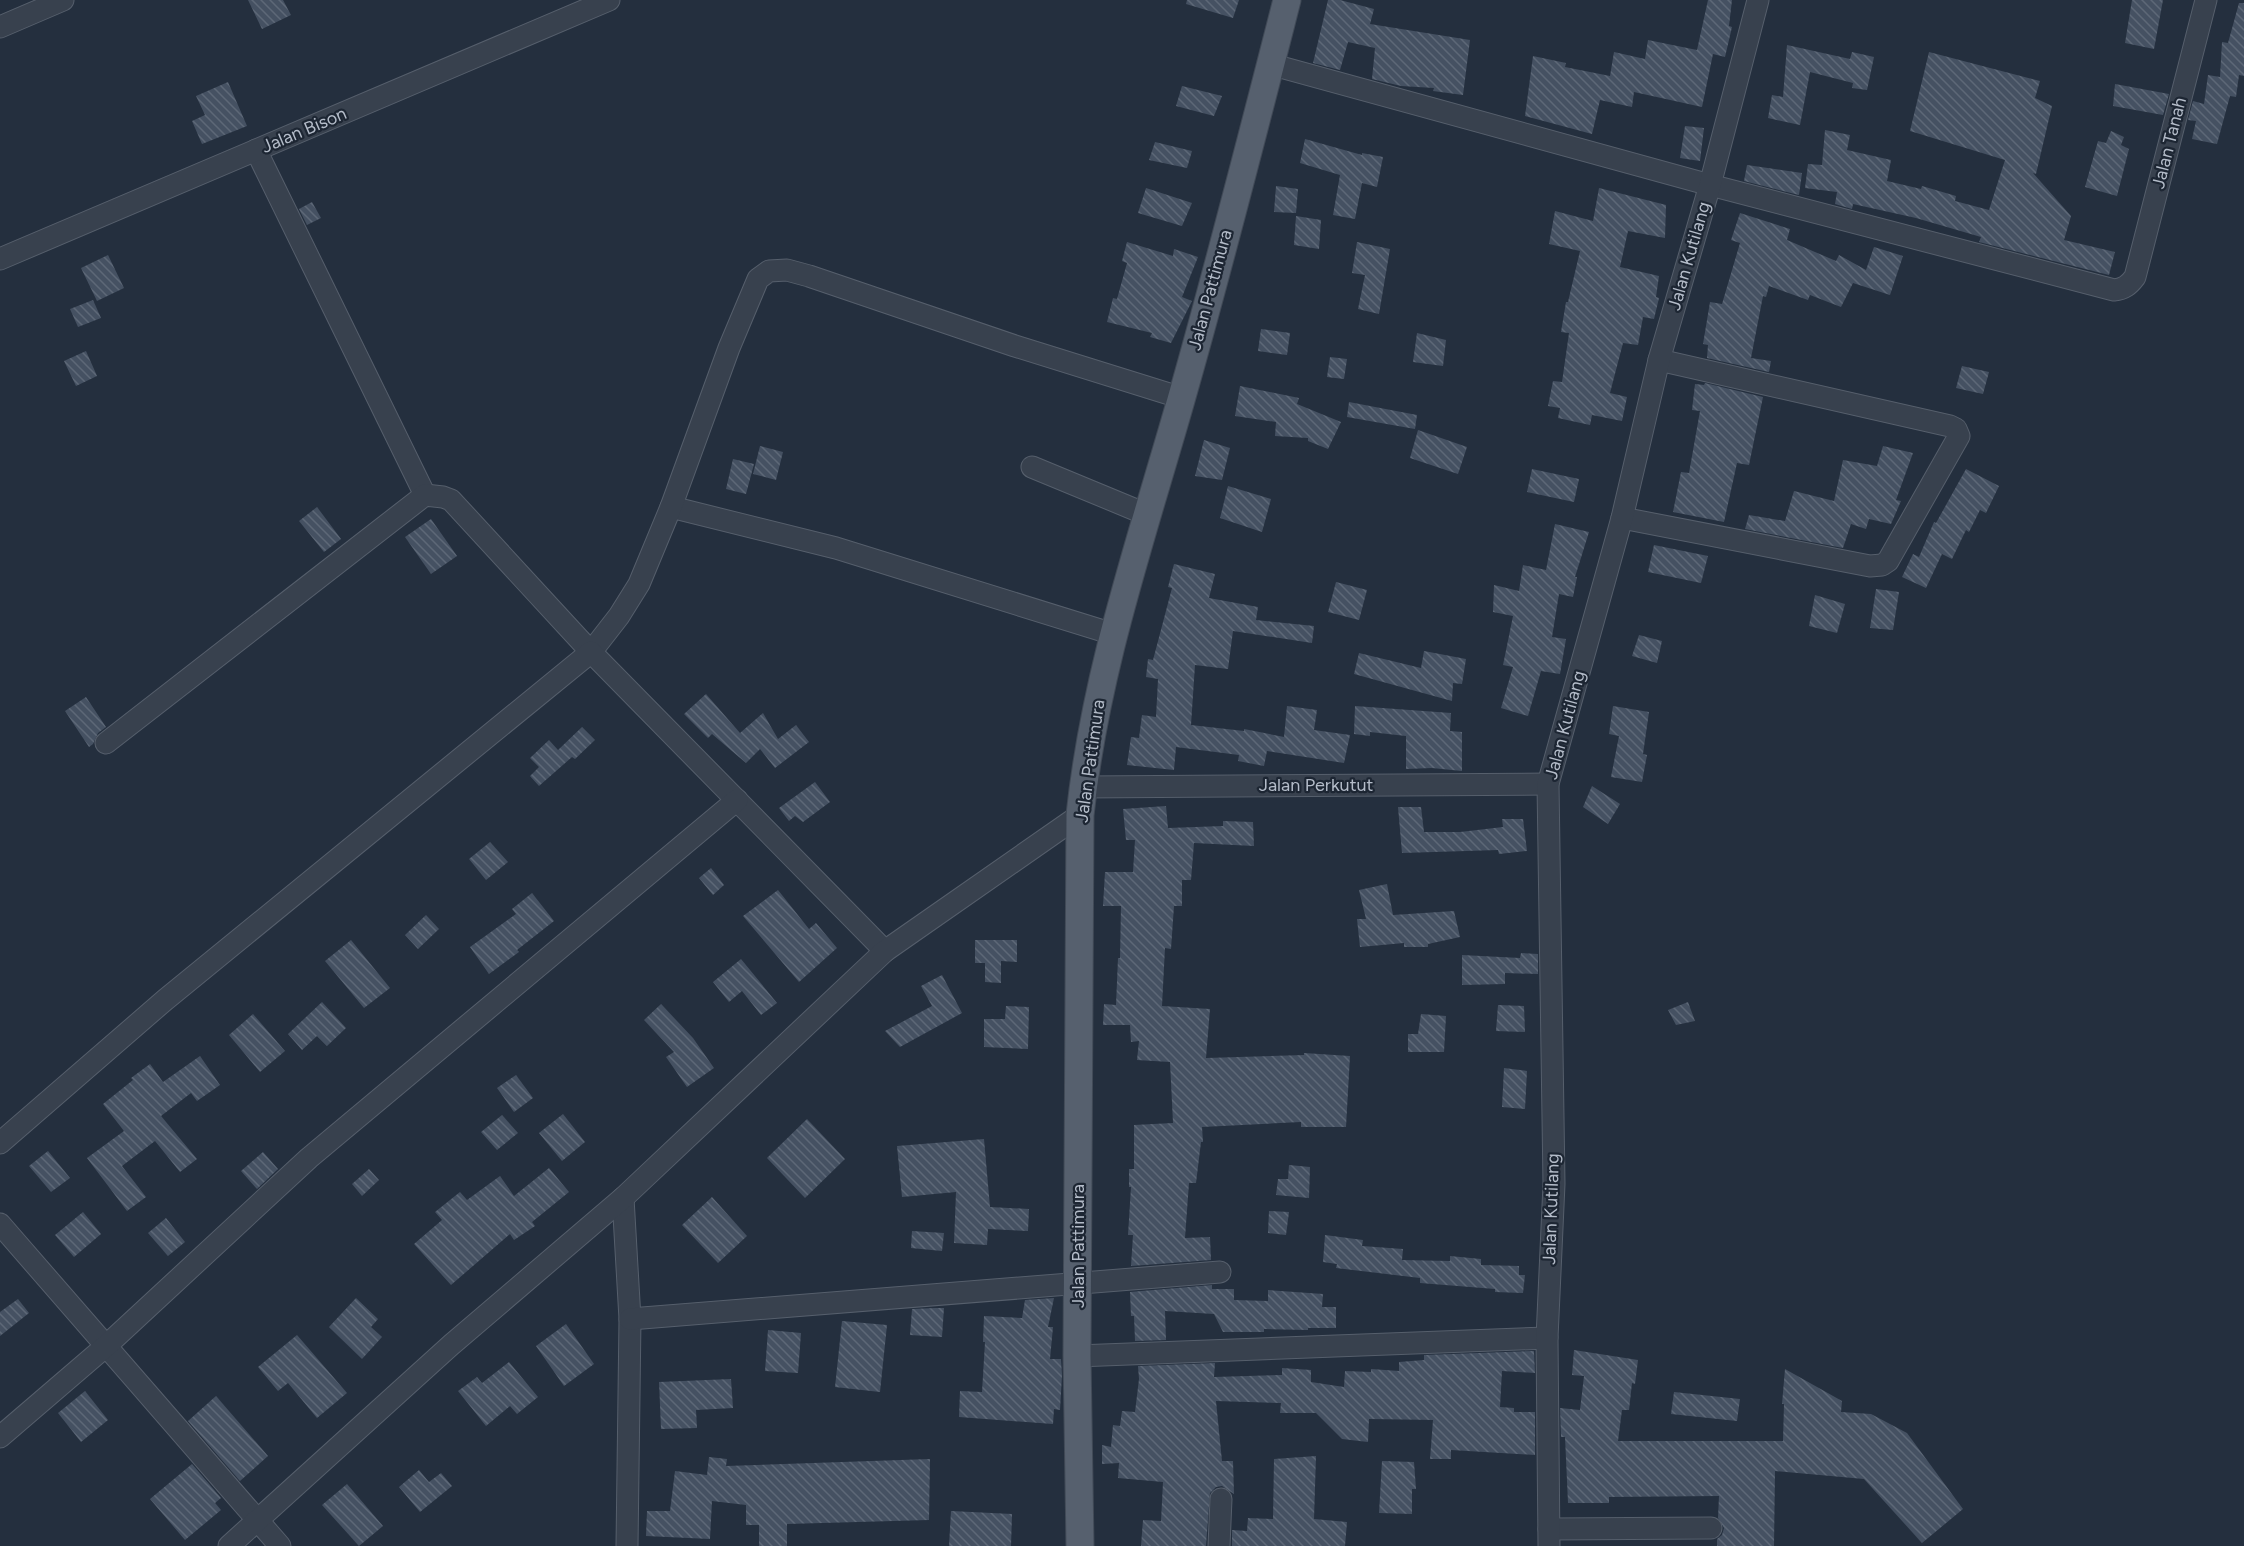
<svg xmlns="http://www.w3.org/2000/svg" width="2244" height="1546" font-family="Figtree,sans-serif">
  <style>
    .building { fill: url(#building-back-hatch) }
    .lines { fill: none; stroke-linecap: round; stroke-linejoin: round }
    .minor-casing { stroke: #565f6c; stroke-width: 23 }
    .major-casing { stroke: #414a57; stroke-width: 29 }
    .minor { stroke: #38414e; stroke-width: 21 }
    .major { stroke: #56606e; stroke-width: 27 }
    .labels { text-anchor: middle; stroke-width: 4.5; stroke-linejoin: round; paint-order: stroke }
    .street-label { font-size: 18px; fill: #b4bcc9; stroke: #1d2633 }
  </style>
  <defs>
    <pattern id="building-back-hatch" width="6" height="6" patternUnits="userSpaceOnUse" patternTransform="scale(1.5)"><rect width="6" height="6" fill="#455162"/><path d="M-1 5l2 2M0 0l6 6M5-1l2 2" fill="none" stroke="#5d6877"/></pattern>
  </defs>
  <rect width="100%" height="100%" fill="#242f3e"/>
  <g class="building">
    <path d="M248,0H283L291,15L262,29Z"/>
    <path d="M1187,0H1239L1233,18L1186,4Z"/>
    <path d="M1328,0H1340L1374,9L1370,24L1470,40L1463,95L1433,91L1434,88L1401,86L1372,79L1375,48L1348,42L1340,70L1313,63Z"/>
    <path d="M1708,0H1732L1729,26L1732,27L1725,57L1713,54L1702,107L1634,92L1632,107L1600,100L1592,134L1525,116L1533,56L1566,63L1565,67L1610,76L1614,52L1645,59L1648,40L1697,50Z"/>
    <path d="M2132,0H2163L2154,49L2125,43Z"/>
    <path d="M2239,3H2244V76L2239,75L2236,97L2230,96L2217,144L2192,139L2196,121L2188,120L2193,101L2204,104L2208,75L2220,77L2222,42L2228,43Z"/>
    <path d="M1787,45L1850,59L1852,52L1874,57L1867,90L1852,88L1853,83L1810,72L1800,125L1768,118L1772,95L1783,97Z"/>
    <path d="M1929,52L2040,81L2035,98L2052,106L2036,174L2033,173L2071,216L2064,240L2115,252L2109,275L1979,242L1981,237L1916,218L1853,204L1852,209L1835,204L1837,192L1805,188L1808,164L1822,165L1825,130L1850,135L1847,150L1891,160L1887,181L1921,189L1922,186L1956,196L1955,201L1989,210L2005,160L1910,131Z"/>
    <path d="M228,82L247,126L202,144L192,121L205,115L196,96Z"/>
    <path d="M2115,84L2169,94L2163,115L2113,106Z"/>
    <path d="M1182,86L1222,96L1214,116L1176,106Z"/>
    <path d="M1685,126L1704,128L1700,161L1680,158Z"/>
    <path d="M2111,131L2124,137L2121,145L2129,149L2117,196L2085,187L2098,141L2106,143Z"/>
    <path d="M1305,139L1362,155V153L1383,157L1377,187L1362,183L1355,219L1333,215L1340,175L1300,163Z"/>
    <path d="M1155,142L1192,151L1187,168L1149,160Z"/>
    <path d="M1747,165L1802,173L1799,195L1744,181Z"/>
    <path d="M1276,186L1298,189L1296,213L1274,212Z"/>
    <path d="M1146,188L1192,203L1182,226L1138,213Z"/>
    <path d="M1599,188L1666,205L1665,238L1628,231L1620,267L1659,276L1656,297L1659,298L1654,319L1643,317L1638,345L1623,343L1610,393L1627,397L1622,421L1592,415L1590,425L1558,418L1560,408L1548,406L1553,381L1562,382L1569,333L1561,332L1566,302H1568L1580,251L1549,244L1555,211L1593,221Z"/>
    <path d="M312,202L321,218L307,225L299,209Z"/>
    <path d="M1740,213L1790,229L1787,240L1836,261L1839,255L1866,270L1874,247L1903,256L1890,295L1853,283L1841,307L1810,295L1808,300L1769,286L1766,297L1763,296L1751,358L1771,361L1769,372L1707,358L1708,345L1703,344L1710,302L1722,304L1740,243L1731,240Z"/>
    <path d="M1296,216L1321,220L1319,249L1294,245Z"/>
    <path d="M1127,242L1173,256L1174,249L1198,257L1182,297L1192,301L1171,343L1150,337L1152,333L1107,322L1113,298L1117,299L1127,263L1122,261Z"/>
    <path d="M1357,242L1390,249L1379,314L1358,309L1365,275L1352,273Z"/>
    <path d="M108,255L124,288L97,301L81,268Z"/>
    <path d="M93,300L101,318L78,327L70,309Z"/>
    <path d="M1261,329L1290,333L1287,355L1258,351Z"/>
    <path d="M1417,333L1446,340L1443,366L1413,362Z"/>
    <path d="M86,351L97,376L76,386L64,361Z"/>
    <path d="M1330,357L1347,359L1344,379L1327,377Z"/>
    <path d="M1962,366L1989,372L1983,394L1956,388Z"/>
    <path d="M1705,383L1763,397L1749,465L1737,463L1724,522L1673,512L1681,472L1689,473L1700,411L1692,410L1695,384L1704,385Z"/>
    <path d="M1240,386L1299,398L1297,404L1341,422L1328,449L1308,441V438L1275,436L1276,422L1235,416Z"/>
    <path d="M1349,402L1417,415L1415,429L1347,417Z"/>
    <path d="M1418,430L1467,447L1458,474L1410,458Z"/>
    <path d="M1204,440L1230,448L1222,480L1195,476Z"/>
    <path d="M760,446L783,452L776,480L753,474Z"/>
    <path d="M1883,446L1913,453L1896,500L1901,501L1891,524L1869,519L1866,529L1851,524L1843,548L1745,529L1749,515L1785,521L1794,491L1834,501L1843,460L1877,466Z"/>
    <path d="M733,459L754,464L746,494L726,489Z"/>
    <path d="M1532,469L1579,479L1574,502L1527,492Z"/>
    <path d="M1966,469L1999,486L1986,513L1980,510L1969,532L1966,530L1952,559L1942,554L1926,588L1902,577L1913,554L1919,557L1934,522L1936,523Z"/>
    <path d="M1228,486L1271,499L1262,532L1220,518Z"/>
    <path d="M317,507L341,539L324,552L299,521Z"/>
    <path d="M431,519L457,556L431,574L405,537Z"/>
    <path d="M1555,524L1589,532L1575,577H1577L1573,597L1559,594L1552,637L1566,639L1560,674L1541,671L1528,716L1501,708L1513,667L1503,665L1513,616L1493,612L1494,585L1519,591L1523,565L1546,570Z"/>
    <path d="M1654,545L1708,556L1701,583L1648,572Z"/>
    <path d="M1174,564L1215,574L1209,598L1258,607L1256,620L1314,626L1312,643L1233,631L1228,669L1195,665L1191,725L1244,731V729L1284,737L1287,706L1317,710L1314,730L1350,735L1344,763L1267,751L1264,766L1238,761L1239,755L1176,747L1174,770L1127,765L1131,737L1139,738L1142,715L1156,717L1158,679L1146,677L1148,659L1153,660L1172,588L1168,587Z"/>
    <path d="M1336,582L1367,590L1359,620L1328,612Z"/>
    <path d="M1876,589L1899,592L1893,630L1870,628Z"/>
    <path d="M1815,595L1845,604L1837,633L1809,626Z"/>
    <path d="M1639,635L1662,641L1657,663L1632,656Z"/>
    <path d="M1424,651L1466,659L1462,684L1453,683L1452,701L1354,674L1359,653L1421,668Z"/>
    <path d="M706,694L740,733L763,713L778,739L796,725L809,742L775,768L760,749L746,763L712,734L708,738L684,714Z"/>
    <path d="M86,697L106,727L98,733L93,744L89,747L65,711Z"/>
    <path d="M1355,706L1451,713L1450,731L1462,732V771L1432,768L1406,769V736L1370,732V736L1354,734Z"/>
    <path d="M1613,706L1649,712L1643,754L1647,755L1642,782L1611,777L1619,736L1609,734Z"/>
    <path d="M582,727L595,740L575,759L572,757L539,786L530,776L539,767L530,758L549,740L558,750Z"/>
    <path d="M815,782L830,802L803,822L795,816L789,821L779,808Z"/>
    <path d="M1592,786L1620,804L1608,824L1583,807Z"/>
    <path d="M1166,806L1168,828L1223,826V821L1253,822L1254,846L1194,843L1191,880H1182V906H1174L1171,949L1165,948L1162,1006L1210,1009L1206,1058L1304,1055V1053L1350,1056L1346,1127H1301V1122L1202,1127L1203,1142H1201L1196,1183H1189L1185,1238L1210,1237L1211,1260L1131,1266L1133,1235H1128L1131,1187H1129V1169H1134V1125L1173,1123L1170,1062L1137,1060L1139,1041L1131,1042L1130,1025H1103L1104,1004L1116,1005L1118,958H1120L1121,906H1103L1105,872H1133L1135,840H1126L1123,809Z"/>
    <path d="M1398,807H1421L1424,832H1460L1503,827L1502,819H1523L1527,851L1499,854L1498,850L1402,853Z"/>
    <path d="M490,842L508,862L486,880L469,859Z"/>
    <path d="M711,868L724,885L713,895L699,878Z"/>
    <path d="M1387,884L1393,915L1454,911L1460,937L1428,944V947H1404V943L1360,947L1357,919H1366L1359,890Z"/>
    <path d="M778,890L809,929L816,923L837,948L799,982L743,916Z"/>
    <path d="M532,893L554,921L517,950L519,952L489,974L470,947L516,914L512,909Z"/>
    <path d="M426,915L439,929L418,949L405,935Z"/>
    <path d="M351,940L390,988L364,1008L325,961Z"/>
    <path d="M975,940H1017V962L1001,961V983L985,982V963H975Z"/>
    <path d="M1521,953L1538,954V974L1505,973V984L1462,985V955L1520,958Z"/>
    <path d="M741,959L777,1003L761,1015L742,991L729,1002L713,982Z"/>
    <path d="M942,975L962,1013L900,1047L885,1031L932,1006L921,986Z"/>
    <path d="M322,1002L346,1028L327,1046L317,1036L302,1050L288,1034Z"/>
    <path d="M1688,1002L1695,1021L1676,1025L1668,1010Z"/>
    <path d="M661,1004L693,1038L714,1068L687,1087L666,1057L674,1052L644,1020Z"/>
    <path d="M1498,1005L1524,1006L1525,1032L1496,1031Z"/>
    <path d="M1006,1006L1029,1007L1028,1049L984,1047V1019H1005Z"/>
    <path d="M253,1014L285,1051L260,1072L229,1035Z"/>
    <path d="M1421,1014L1446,1016L1444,1052H1408V1034H1418Z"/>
    <path d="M200,1056L220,1085L197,1101L191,1093L161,1116L197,1159L180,1172L155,1141L122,1166L146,1197L127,1211L87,1158L124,1131L103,1104L133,1080L131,1078L150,1064L163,1082Z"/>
    <path d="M1504,1068L1527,1071L1525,1109L1502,1107Z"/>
    <path d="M516,1075L533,1098L514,1112L497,1088Z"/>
    <path d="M563,1114L585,1142L562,1161L539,1133Z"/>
    <path d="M502,1115L518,1133L497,1150L481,1132Z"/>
    <path d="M807,1119L845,1159L805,1198L767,1158Z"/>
    <path d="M984,1139L990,1207L1029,1209L1028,1231L988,1229L987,1245L954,1243L956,1192L902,1197L897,1146Z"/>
    <path d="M48,1151L70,1178L51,1192L29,1166Z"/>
    <path d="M263,1152L278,1169L257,1189L241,1171Z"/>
    <path d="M1289,1165L1310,1167L1309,1198L1276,1195L1278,1179H1288Z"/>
    <path d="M549,1168L569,1192L532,1222L535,1226L514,1240L510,1234L451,1285L414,1244L442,1220L435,1212L460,1192L467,1200L500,1176L514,1196Z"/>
    <path d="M369,1169L379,1180L362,1196L352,1184Z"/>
    <path d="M712,1197L747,1236L718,1263L682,1225Z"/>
    <path d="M1269,1211L1289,1212L1286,1235L1268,1233Z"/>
    <path d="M83,1212L101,1234L74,1257L55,1235Z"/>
    <path d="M166,1218L185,1242L168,1256L148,1233Z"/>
    <path d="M912,1231L944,1233L942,1251L911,1248Z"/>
    <path d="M1325,1235L1363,1240L1362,1246L1403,1249L1402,1260L1450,1261V1256L1481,1259V1265L1519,1266V1275H1525L1523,1293L1495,1292V1289L1420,1283V1278L1336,1268L1337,1264L1323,1262Z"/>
    <path d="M1212,1285V1289H1234V1300L1268,1301V1290L1323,1294L1322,1307H1336V1328H1308V1330L1264,1329V1332H1223L1214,1314L1165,1311L1166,1340L1135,1341L1134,1316H1131L1130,1292Z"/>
    <path d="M356,1298L378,1319L371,1327L382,1337L362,1359L329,1327Z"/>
    <path d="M1054,1298L1048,1327H1053L1050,1359H1061L1062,1375L1060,1410L1054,1409L1053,1424L959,1417L960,1391L982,1392L985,1342H983L984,1316L1022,1318L1025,1300Z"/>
    <path d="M18,1299L29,1313L0,1336V1312Z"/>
    <path d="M935,1308H944L942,1337L910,1335L912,1309Z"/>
    <path d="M842,1321L887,1325L880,1392L835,1387Z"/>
    <path d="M566,1324L594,1364L564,1386L536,1346Z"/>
    <path d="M768,1330L801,1333L798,1373L765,1371Z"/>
    <path d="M297,1335L347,1393L317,1418L288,1383L278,1391L258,1367Z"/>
    <path d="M1574,1350L1638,1360L1635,1384L1632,1383L1629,1410H1622L1618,1441H1783L1784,1404H1782L1785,1369L1842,1401L1841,1412L1871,1414L1907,1433L1963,1509L1922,1543L1864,1479L1775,1471L1774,1546H1717V1539L1722,1535L1724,1528L1718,1518L1719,1496L1609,1497V1503H1568L1565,1437H1561L1560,1408L1580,1410L1584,1376L1572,1375Z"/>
    <path d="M1534,1351L1535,1373L1502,1371L1500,1407L1514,1408V1412H1535V1455L1451,1450V1459H1430L1433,1420L1369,1419L1368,1442L1342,1439L1316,1413H1280L1281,1403L1216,1401L1222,1461H1233L1234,1494L1222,1486L1216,1487L1210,1493L1206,1546H1141L1143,1520L1161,1521L1163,1482L1118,1478L1119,1463L1102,1464V1445L1111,1447L1113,1425L1120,1426L1122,1411L1135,1412L1139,1379L1138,1366L1215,1363L1214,1377L1282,1375V1368L1311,1370V1382L1344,1387L1345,1371L1371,1372V1369L1399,1371V1362L1424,1360V1355Z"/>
    <path d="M509,1362L538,1397L517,1414L510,1406L486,1426L458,1391L477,1377L482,1383Z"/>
    <path d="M731,1379L733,1408L696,1410L697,1428L661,1429L659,1382Z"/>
    <path d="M85,1391L108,1420L81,1442L58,1413Z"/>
    <path d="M1674,1392L1740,1399L1737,1421L1671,1414Z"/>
    <path d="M216,1396L268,1456L240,1481L188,1421Z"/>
    <path d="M1316,1456L1314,1519L1347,1522L1345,1546H1232V1530L1247,1531L1248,1518L1273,1519L1274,1459Z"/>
    <path d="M709,1457L727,1459L726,1466L930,1459L929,1520L787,1524V1546H759V1525H746V1505L712,1501L710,1539L646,1536L647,1511H670L675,1471L707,1475Z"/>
    <path d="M1382,1461L1414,1462L1416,1489H1412V1514L1379,1513Z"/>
    <path d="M192,1464L221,1498L215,1503L221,1510L185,1540L150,1499Z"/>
    <path d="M419,1470L429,1482L441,1473L452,1486L420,1512L399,1487Z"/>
    <path d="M347,1484L383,1526L359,1546L322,1505Z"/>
    <path d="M951,1511L1012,1514L1011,1546H949Z"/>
  </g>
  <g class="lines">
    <defs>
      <g id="minor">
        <path d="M0,27L63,0"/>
        <path d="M1270,64L1710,185L2114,290C2124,289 2129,285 2135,277L2206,0"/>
        <path d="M256,150L425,495"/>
        <path d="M0,259L609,0"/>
        <path d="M1032,467L1148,515"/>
        <path d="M671,507L836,548L1113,634"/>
        <path d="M1622,518L1870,566L1882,565L1888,561L1959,436L1956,429L1950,426L1659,360"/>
        <path d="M106,743L425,495L443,497L451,500L591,652L619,616L639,584L671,507L729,348L758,279L769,271L787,270L809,276L1015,346L1182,398"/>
        <path d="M1083,787L1548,784"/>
        <path d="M0,1143L165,1000L591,652L885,951"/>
        <path d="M623,1198L630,1319L627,1546"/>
        <path d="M0,1224L280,1546"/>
        <path d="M630,1319L1220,1272"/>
        <path d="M1077,1356L1547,1338"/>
        <path d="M0,1437L106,1346L309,1158L737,800"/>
        <path d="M1549,1529L1711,1528"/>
        <path d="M229,1546L451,1345L623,1198L885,951L1080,815"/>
        <path d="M1219,1546L1221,1499"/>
        <path d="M1549,1546L1547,1338L1554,1184L1548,784L1622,518L1659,360L1710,185L1758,0"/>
      </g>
      <path id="major" d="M1080,1546L1077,1356L1080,815C1095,672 1142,537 1181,400C1219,267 1253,133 1287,0"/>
    </defs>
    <use href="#minor" class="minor-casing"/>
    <use href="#major" class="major-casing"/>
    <use href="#minor" class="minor"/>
    <use href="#major" class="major"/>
  </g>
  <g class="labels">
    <g class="street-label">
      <text transform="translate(304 130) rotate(-23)" y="6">Jalan Bison</text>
      <text transform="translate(2169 143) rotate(-76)" y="6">Jalan Tanah</text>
      <text transform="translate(1689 256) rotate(-74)" y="6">Jalan Kutilang</text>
      <text transform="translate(1210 290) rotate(-75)" y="6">Jalan Pattimura</text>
      <text transform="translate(1565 725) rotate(-75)" y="6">Jalan Kutilang</text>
      <text transform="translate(1090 761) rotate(-82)" y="6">Jalan Pattimura</text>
      <text x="1316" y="791">Jalan Perkutut</text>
      <text transform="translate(1551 1209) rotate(-88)" y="6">Jalan Kutilang</text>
      <text transform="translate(1078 1246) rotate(-90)" y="6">Jalan Pattimura</text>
    </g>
  </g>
</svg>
